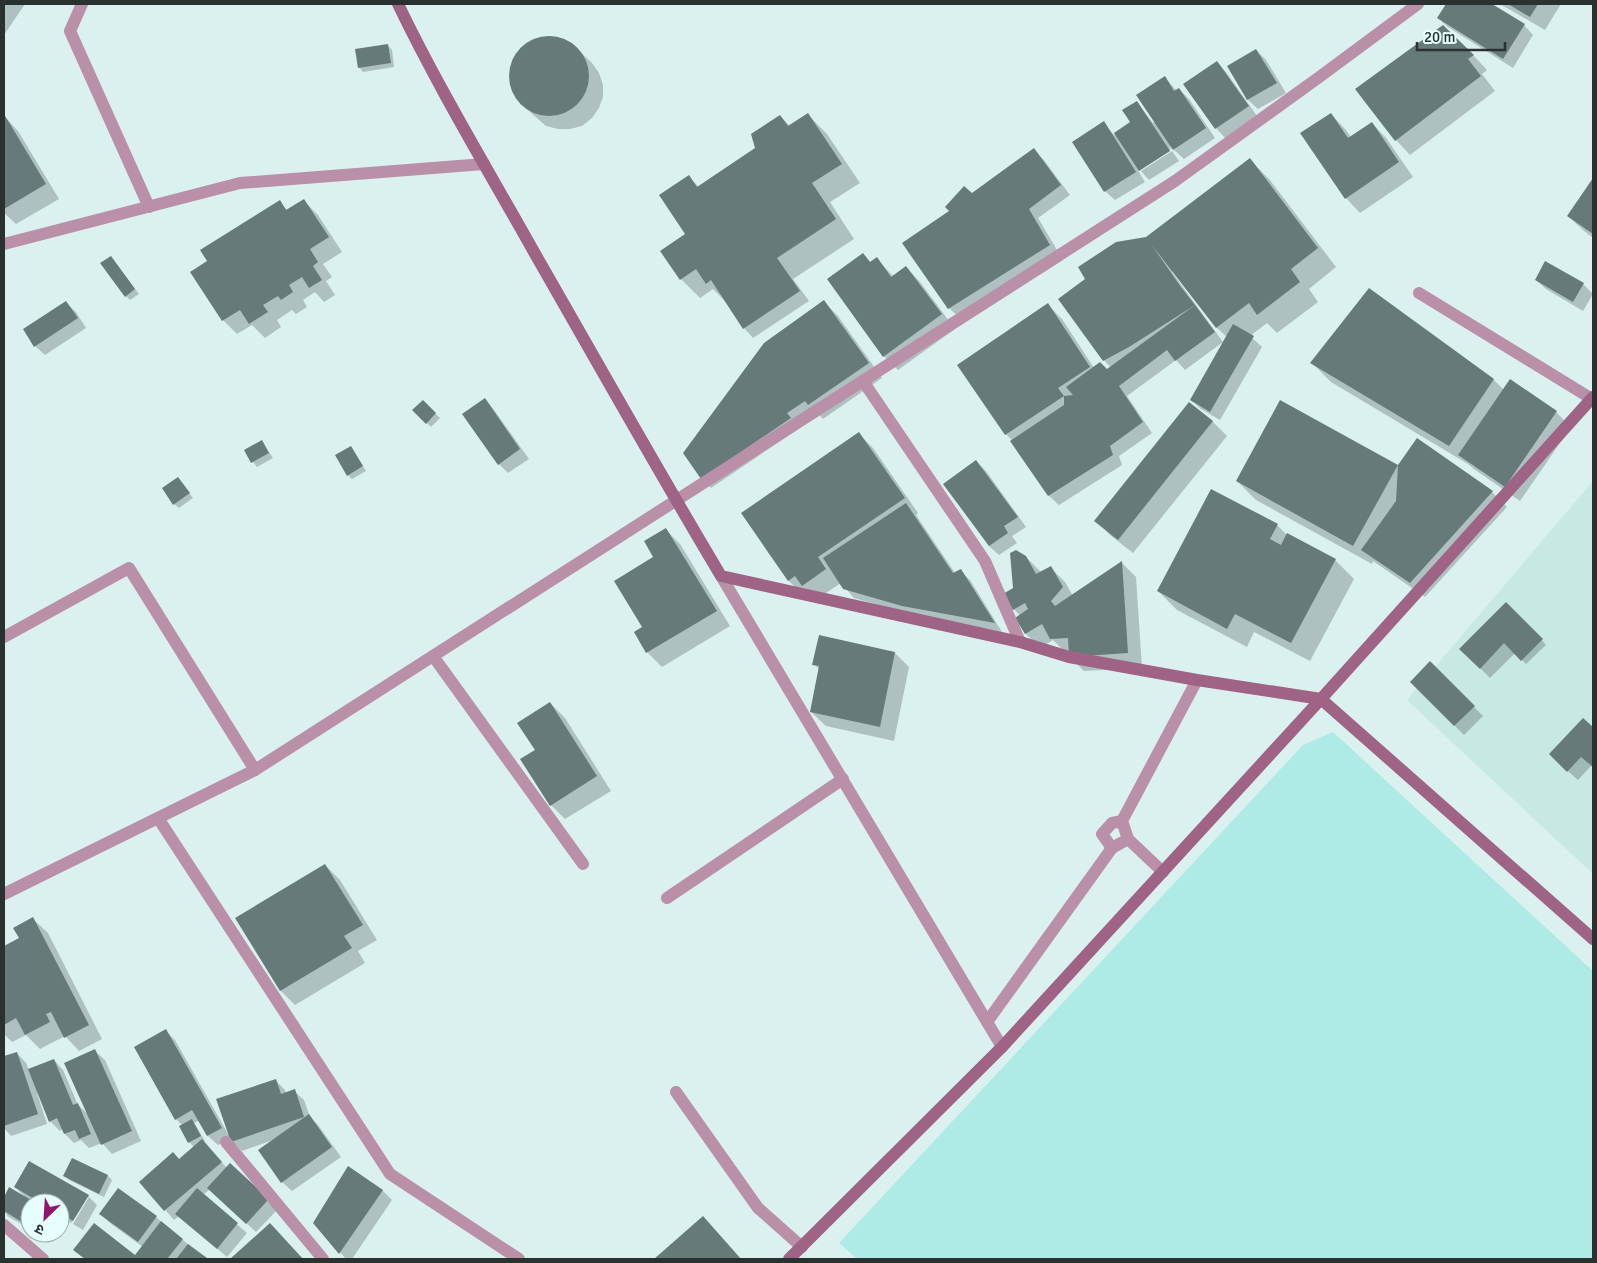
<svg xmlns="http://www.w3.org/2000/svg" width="1597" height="1263" font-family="Signika,'Noto Sans Devanagari',sans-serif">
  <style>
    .built { fill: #c8e8e4 }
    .green { fill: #aeebe6 }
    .shadow { fill: #0003 }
    .building { fill: #667b79 }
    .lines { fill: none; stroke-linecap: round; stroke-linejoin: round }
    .lane { stroke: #b990a7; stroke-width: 12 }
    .street { stroke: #b990a7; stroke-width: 12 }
    .secondary { stroke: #9e6385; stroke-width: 12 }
  </style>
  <rect width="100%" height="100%" fill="#daf1ef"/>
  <path class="built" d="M1593,481V874L1407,700Z"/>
  <path class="green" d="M1333,732L1593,971V1259H857L839,1243L1303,745Z"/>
  <g class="shadow">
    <path d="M4,4H25L4,35Z"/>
    <path d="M1447,4H1489L1524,25L1533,35L1513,68L1448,27L1438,18Z"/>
    <path d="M1500,4H1561L1545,30Z"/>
    <path d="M542,37H555L566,41L576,48L592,63L599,73L603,85V97L599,108L592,118L582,126L570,129H558L546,126L521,104L514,93L510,82V70L513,58L521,48L531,41Z"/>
    <path d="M387,45L392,50L394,67L363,72L359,67Z"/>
    <path d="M1256,50L1266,60L1286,93L1258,109L1248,100L1229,67Z"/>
    <path d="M1473,55L1487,70L1482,74L1495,91L1410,155L1396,140L1357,90Z"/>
    <path d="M1217,62L1226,72L1257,116L1225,138L1216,128Z"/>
    <path d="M1165,78L1177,91L1179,89L1189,99L1215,138L1184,159L1174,150L1176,148L1175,146H1170L1171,149L1140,169V171L1137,169L1145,182L1115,200L1105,191L1103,123L1114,135L1132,123L1137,103L1153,123L1155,121Z"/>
    <path d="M1331,114L1345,129L1351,137L1372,123L1386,138L1413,177L1360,213L1346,198Z"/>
    <path d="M808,115L827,134L860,183L830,202L854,239L793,279L809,301L753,338L744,328L725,301L713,289L700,298L681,279L687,234L689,177L699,187L757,149L780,116L790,126Z"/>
    <path d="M4,116L18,131L59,199L16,224L4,213Z"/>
    <path d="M1033,150L1043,159L1070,195L1038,218L1063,260L964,322L949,308L972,195Z"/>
    <path d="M1172,151L1179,161L1149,180L1141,171Z"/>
    <path d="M1250,160L1269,179L1336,267L1309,289L1318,302L1277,333L1267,323L1250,336L1262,347L1220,420L1201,409L1191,400L1227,337L1217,328L1173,270L1172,272L1223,342L1185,370L1176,360L1127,396L1152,433L1119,456L1122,465L1059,505L1049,496L1011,442L1013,441L1006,434L1048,305L1062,319L1094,368L1107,371L1111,368L1104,360L1146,238Z"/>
    <path d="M1593,180V238L1583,230L1568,216Z"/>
    <path d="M279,201L288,211L304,201L318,215L342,252L323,264L332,277L326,281L335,295L324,302L315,292L303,300L307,307L296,314L292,310L277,320L281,327L265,338L252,325L237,334L223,320L209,262Z"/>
    <path d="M863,255L871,263L877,259L893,276L906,267L920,282L955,329L898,370L884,356Z"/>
    <path d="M111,257L139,294L130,300L126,296Z"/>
    <path d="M1536,280L1583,284L1593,294L1583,311L1546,289Z"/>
    <path d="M824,302L838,316L882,378L823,419L815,410L800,428L711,488L702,478Z"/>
    <path d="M66,303L76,312L86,328L45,355L35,346Z"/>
    <path d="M1312,363L1494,380L1504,390L1510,381L1556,412L1571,427L1520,501L1474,469L1468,464L1331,382Z"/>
    <path d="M485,400L494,410L529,459L508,473L499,464Z"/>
    <path d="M423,402L440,418L431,427L414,410Z"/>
    <path d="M1281,402L1399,467L1417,440L1492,492L1507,507L1425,597L1373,561L1372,564L1256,500L1237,481Z"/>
    <path d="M1190,404L1213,422L1227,436L1133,553L1110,535L1096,520Z"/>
    <path d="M859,434L873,448L918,513L916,515L955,573L960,571L970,580L1002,632L912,615L854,598L841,583L817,599L803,595L789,581L743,513Z"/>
    <path d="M262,442L273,458L257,467L245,451Z"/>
    <path d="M351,448L366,471L352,479L348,475Z"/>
    <path d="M976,461L986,471L1026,527L1012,536L1017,543L999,555L989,546L945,484Z"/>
    <path d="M178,478L193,498L179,508L174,504Z"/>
    <path d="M1277,525L1288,536L1335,560L1354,579L1310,661L1254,632L1247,647L1177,610L1158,591Z"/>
    <path d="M666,530L680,544L730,626L662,667L647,652L635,633L644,627L655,557Z"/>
    <path d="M1026,557L1041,572L1051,568L1065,582L1073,596L1122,563L1136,577L1142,668L1084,671L1053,640L1040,648L1026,634L1016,618L1020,616L1014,609L1015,589Z"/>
    <path d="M1535,632L1546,645L1526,664L1515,653L1490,678L1461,649Z"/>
    <path d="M895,653L909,667L894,741L826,726L811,712L820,670L814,664Z"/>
    <path d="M1430,663L1483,716L1464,735L1411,682Z"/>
    <path d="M550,703L565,718L611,791L565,819L551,805L536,750Z"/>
    <path d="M1583,719L1593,729V768L1591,766L1578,780L1560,764Z"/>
    <path d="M325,865L340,880L377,940L358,951L365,963L295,1005L281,991L237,919Z"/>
    <path d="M33,919L48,933L102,1039L79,1051L65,1036L40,1049L26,1035L12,1042L4,1034V947L20,939Z"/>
    <path d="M165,1031L175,1040L228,1134L275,1080L285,1090L286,1094L294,1091L304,1100L310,1117L318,1125L341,1157L292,1191L282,1182L273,1140L242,1151L232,1141L231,1138L218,1145L208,1136L200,1120L194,1123L205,1141L203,1142L227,1168L277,1210L256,1232L210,1189L203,1195L247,1233L227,1257L179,1216L174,1220L141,1182L179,1161L195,1148L189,1142L181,1127L183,1126L176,1119Z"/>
    <path d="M95,1051L105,1060L141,1141L112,1154L102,1143L89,1148L81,1140L74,1143L65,1134L63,1129L60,1131L50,1121L39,1093H37L47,1124L11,1136L4,1128V1058L17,1053L26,1063L29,1070L54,1060L63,1070L78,1105L89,1115Z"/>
    <path d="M73,1159L108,1176L112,1180L104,1197L69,1180L65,1176Z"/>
    <path d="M349,1168L383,1191L392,1200L352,1259H346L315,1223Z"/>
    <path d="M15,1187L88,1196L97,1205L83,1230L73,1224L89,1197H86L71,1223L60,1217V1203H30V1229L9,1217L4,1212V1199L10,1189L25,1197Z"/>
    <path d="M101,1214L156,1217L166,1226L206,1259H85L75,1250L135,1257L143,1247L110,1223Z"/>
    <path d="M703,1218L741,1259H656Z"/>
    <path d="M270,1225L303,1259H232Z"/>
    <path d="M36,1233H57L52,1242Z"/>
  </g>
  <g class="building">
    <path d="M1446,4H1492L1525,24L1503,59L1437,18Z"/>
    <path d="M1508,4H1538L1530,17Z"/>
    <path d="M1443,25L1474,55L1468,59L1481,76L1395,141L1355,89Z"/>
    <circle cx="549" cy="76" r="40"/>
    <path d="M388,44L391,63L358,68L355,49Z"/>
    <path d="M1256,49L1277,83L1247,100L1227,66Z"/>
    <path d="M1217,61L1249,106L1215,129L1183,84Z"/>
    <path d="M1165,76L1174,91L1179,88L1206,128L1173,150L1136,95Z"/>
    <path d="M1137,101L1170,151L1139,171L1114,133L1130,122L1122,110Z"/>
    <path d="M808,113L842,164L812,183L836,219L777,258L800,291L743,329L711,280L706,284L696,269L680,280L660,251L685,234L659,195L689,175L697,187L755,148L751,134L780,115L788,126Z"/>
    <path d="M1331,113L1348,138L1372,122L1399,162L1345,199L1300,133Z"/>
    <path d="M4,114L46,184L4,209Z"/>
    <path d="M1104,121L1136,172L1104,192L1072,142Z"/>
    <path d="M1034,148L1061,185L1029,209L1050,245L948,309L902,243L949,211L945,207L964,186L972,193Z"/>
    <path d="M1250,158L1318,248L1291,269L1300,282L1257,315L1249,303L1216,328L1151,244L1181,287L1195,305L1129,347L1103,361L1058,299L1085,279L1078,267L1116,242L1146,237Z"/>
    <path d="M1593,178V234L1567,216Z"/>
    <path d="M304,199L329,237L310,249L318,262L313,266L322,280L309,288L302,277L289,285L293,292L281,300L278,296L263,305L268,312L249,324L240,310L222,321L190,272L207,261L200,250L280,200L286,210Z"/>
    <path d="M863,253L870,262L877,257L891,277L906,266L942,314L883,357L827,279Z"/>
    <path d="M111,256L135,289L125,297L100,263Z"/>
    <path d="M1545,261L1584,283L1573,302L1535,280Z"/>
    <path d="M1369,288L1494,379L1449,446L1310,363Z"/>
    <path d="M824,300L869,363L808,405L805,401L787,413L791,418L701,479L683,453L764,343Z"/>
    <path d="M66,301L78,318L34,347L23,329Z"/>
    <path d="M1048,303L1090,367L1058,388L1064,396L1073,395L1066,387L1100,362L1107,369L1195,305L1215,332L1175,361L1167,350L1119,386L1143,422L1110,446L1113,455L1048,496L1010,441L1064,405V396L1005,435L957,365Z"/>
    <path d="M1233,324L1254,336L1210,412L1190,400Z"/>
    <path d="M1510,379L1557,411L1505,487L1458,455Z"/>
    <path d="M485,398L520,449L498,465L462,414Z"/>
    <path d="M423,400L436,413L426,424L412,410Z"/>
    <path d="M1280,400L1398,465L1353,546L1236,481Z"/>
    <path d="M1189,402L1213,421L1118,540L1094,521Z"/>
    <path d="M859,432L905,498L818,557L826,569L802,586L795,576L788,581L741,513Z"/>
    <path d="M1417,438L1493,491L1410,583L1361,550L1396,501L1398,465Z"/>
    <path d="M262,440L269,453L251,463L244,450Z"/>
    <path d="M351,446L363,466L347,476L335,455Z"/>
    <path d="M976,460L1018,517L1004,526L1008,533L989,546L943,484Z"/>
    <path d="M178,477L190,493L173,505L162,488Z"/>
    <path d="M1211,489L1278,524L1270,539L1281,545L1287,533L1336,559L1291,643L1235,614L1227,629L1157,591Z"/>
    <path d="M906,503L953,573L961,569L995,623L902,606L843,589L823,558Z"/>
    <path d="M666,528L717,611L646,653L634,632L642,627L614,581L653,557L644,541Z"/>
    <path d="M1016,550L1026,556L1036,574L1051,566L1063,587L1051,601L1055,606L1122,561L1128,653L1069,657L1068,638L1050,639L1042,624L1025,634L1015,618L1028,609L1025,603L1013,610L1003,594L1013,588L1010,553Z"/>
    <path d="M1506,602L1543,639L1521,661L1504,643L1480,669L1459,649Z"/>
    <path d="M819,635L895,652L880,727L810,712L819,666L812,665Z"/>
    <path d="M1430,661L1475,706L1454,726L1410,682Z"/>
    <path d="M550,702L597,776L550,806L520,759L535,750L517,723Z"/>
    <path d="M1583,718L1593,727V767L1581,757L1567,772L1549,754Z"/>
    <path d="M325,864L363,925L344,936L352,948L280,991L235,918Z"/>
    <path d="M33,917L89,1025L64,1038L51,1012L46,1014L50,1022L25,1035L16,1018L4,1025V946L19,938L13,928Z"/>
    <path d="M166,1029L222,1128L207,1136L192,1110L175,1120L134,1047Z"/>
    <path d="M95,1049L132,1131L101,1145L64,1063Z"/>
    <path d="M17,1052L38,1114L4,1126V1056Z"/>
    <path d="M54,1059L73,1105L78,1103L91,1134L79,1139L75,1130L64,1134L57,1118L49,1122L28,1069Z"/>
    <path d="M276,1079L281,1094L295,1089L304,1117L231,1142L216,1099Z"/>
    <path d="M309,1114L332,1147L281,1183L258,1150Z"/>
    <path d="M192,1119L201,1136L188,1143L179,1126Z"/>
    <path d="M202,1139L222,1162L164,1211L139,1182L173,1152L179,1159Z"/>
    <path d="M72,1158L108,1175L99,1194L63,1176Z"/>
    <path d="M29,1161L89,1195L73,1221L60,1213V1203H41L14,1187Z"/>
    <path d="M230,1163L269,1199L246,1224L207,1188Z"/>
    <path d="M348,1166L383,1190L339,1254L313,1223Z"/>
    <path d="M9,1187L36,1203H30V1227L4,1211V1197Z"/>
    <path d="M118,1188L157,1216L138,1242L99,1214Z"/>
    <path d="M197,1188L238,1223L217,1249L175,1214Z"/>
    <path d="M703,1216L741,1259H654Z"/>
    <path d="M161,1221L183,1239L167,1259H85L73,1250L94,1223L135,1255Z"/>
    <path d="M270,1223L303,1259H230Z"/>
    <path d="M188,1244L207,1258L206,1259H176Z"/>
  </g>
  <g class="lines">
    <path class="lane" d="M433,656L583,864"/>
    <g class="street">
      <path d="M82,4L70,31L149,207"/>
      <path d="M4,244L240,183L484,164"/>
      <path d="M1419,293L1592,399"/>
      <path d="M863,381L985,561L1020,642"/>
      <path d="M721,576L1002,1047"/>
      <path d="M4,637L129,568L255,770"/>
      <path d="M158,818L390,1174L519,1259"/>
      <path d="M1122,821L1128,839L1112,848L1102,834L1112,823L1122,821L1197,680"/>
      <path d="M1128,839L1163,872"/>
      <path d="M4,894L255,770L1175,181L1318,78L1418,4"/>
      <path d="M667,898L843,779"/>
      <path d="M987,1022L1112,848"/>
      <path d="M676,1092L758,1208L802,1247"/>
      <path d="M226,1142L323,1259"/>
      <path d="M4,1225L43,1259"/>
    </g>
    <g class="secondary">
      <path d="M398,4C439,89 488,170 534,252C596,360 657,469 721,576L1020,642L1069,657L1197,680L1321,699L1593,939"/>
      <path d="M789,1259L1002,1047L1321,699L1593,397"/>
    </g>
  </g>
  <rect width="1597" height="1263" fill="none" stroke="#293231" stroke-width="10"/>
  <g transform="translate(45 1218) rotate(205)"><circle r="24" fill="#e7fffc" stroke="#9badab"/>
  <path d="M0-4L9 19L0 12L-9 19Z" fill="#94146d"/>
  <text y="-8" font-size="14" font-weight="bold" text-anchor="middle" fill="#293231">उ</text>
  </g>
  <path d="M1417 42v8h88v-8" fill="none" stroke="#293231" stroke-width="2.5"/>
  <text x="1424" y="42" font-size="15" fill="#293231" stroke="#e7fffc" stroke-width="4" paint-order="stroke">20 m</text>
</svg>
